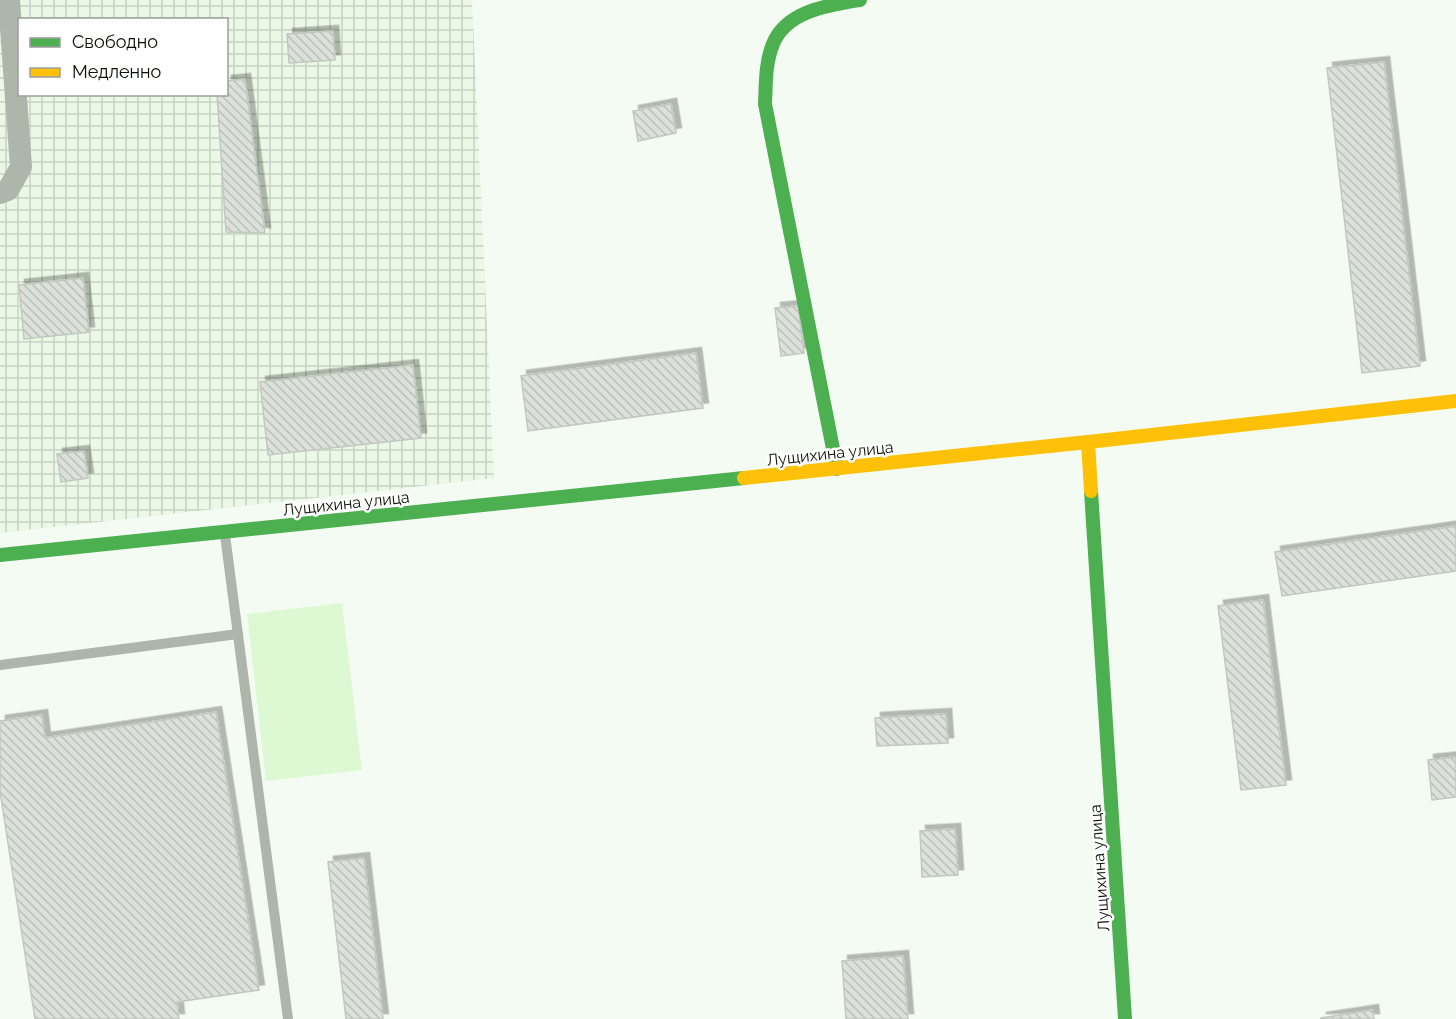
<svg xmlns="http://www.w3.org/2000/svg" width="1456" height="1019" font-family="Raleway,sans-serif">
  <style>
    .industrial { fill: url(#industrial-grid); fill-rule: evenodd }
    .pitch { fill: #ddf9d3 }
    .building { fill: url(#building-back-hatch); stroke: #c2c8c0; stroke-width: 1.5; filter: url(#shadow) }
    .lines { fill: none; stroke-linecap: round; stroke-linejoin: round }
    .lane { stroke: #aeb5ab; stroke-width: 10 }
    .street { stroke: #aeb5ab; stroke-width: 22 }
    .fast { stroke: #4caf50; stroke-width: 14 }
    .slow { stroke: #ffc107; stroke-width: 14 }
    .labels { text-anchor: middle; stroke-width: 5; stroke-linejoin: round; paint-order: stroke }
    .street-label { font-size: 16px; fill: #0a0f08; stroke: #fff }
  </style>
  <defs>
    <pattern id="industrial-grid" width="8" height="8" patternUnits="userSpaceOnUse" patternTransform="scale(1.5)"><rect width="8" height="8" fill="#eaf8e5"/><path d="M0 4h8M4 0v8" fill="none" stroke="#c7d3c3"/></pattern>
    <pattern id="building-back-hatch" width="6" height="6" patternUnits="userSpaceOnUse" patternTransform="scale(1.5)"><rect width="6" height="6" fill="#dce2da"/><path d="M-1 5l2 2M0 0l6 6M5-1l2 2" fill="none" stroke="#bbc1ba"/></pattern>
    <filter id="shadow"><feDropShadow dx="5.5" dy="-5.5" stdDeviation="0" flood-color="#0004"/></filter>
  </defs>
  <rect width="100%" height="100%" fill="#f4fbf2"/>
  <path class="industrial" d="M0,0H472L494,478L0,533ZM20,20H226V94H20Z"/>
  <path class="pitch" d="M342,603L362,770L266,781L247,614Z"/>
  <g class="building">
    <path d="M333,31L335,60L289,63L287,34Z"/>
    <path d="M1384,62L1420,366L1362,373L1327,68Z"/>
    <path d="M245,79L265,233L226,232L217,94H226V81Z"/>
    <path d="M671,104L676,133L638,141L633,111Z"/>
    <path d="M83,278L89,332L24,339L19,285Z"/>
    <path d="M798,306L804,353L781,356L775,308Z"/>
    <path d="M696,353L703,408L528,431L521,376Z"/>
    <path d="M413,365L421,438L268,455L260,382Z"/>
    <path d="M84,451L88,478L61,482L57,454Z"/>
    <path d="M1456,526V571L1282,596L1275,552Z"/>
    <path d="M1263,600L1286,785L1241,790L1218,606Z"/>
    <path d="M216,712L259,990L177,1002L179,1019H35L0,791V721L42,715L45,738Z"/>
    <path d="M946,714L948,743L877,746L875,718Z"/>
    <path d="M1456,757V797L1432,800L1428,760Z"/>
    <path d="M955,829L958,875L922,877L920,831Z"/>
    <path d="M364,858L383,1019H346L328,862Z"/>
    <path d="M903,956L908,1019H846L842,961Z"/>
    <path d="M1373,1010L1374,1019H1321V1018Z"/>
  </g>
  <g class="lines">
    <g class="lane">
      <path d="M225,535L288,1019"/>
      <path d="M0,665L238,634"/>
    </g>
    <path class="street" d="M0,193L8,190L21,167L9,0"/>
    <g class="fast">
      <path d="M837,469L765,104C766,85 765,63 773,44C786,11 829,5 860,0"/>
      <path d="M1091,491L1125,1019"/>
      <path d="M0,555L744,478"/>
    </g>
    <g class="slow">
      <path d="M1088,442L1456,401"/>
      <path d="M744,478L1088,442L1091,491"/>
    </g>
  </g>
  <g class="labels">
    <g class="street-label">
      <text transform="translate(830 453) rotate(-6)" y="6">Лущихина улица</text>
      <text transform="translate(346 503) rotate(-6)" y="6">Лущихина улица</text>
      <text transform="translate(1099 868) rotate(-94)" y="6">Лущихина улица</text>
    </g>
  </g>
  <rect x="18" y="18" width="210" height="78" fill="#ffffff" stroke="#9d9f9c" stroke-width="1.5"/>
  <rect x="30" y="38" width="30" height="9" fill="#4caf50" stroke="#9d9f9c" stroke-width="1.5"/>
  <text x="72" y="48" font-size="18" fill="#0a0f08">Свободно</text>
  <rect x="30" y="68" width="30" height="9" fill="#ffc107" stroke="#9d9f9c" stroke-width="1.5"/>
  <text x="72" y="78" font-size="18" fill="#0a0f08">Медленно</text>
</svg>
